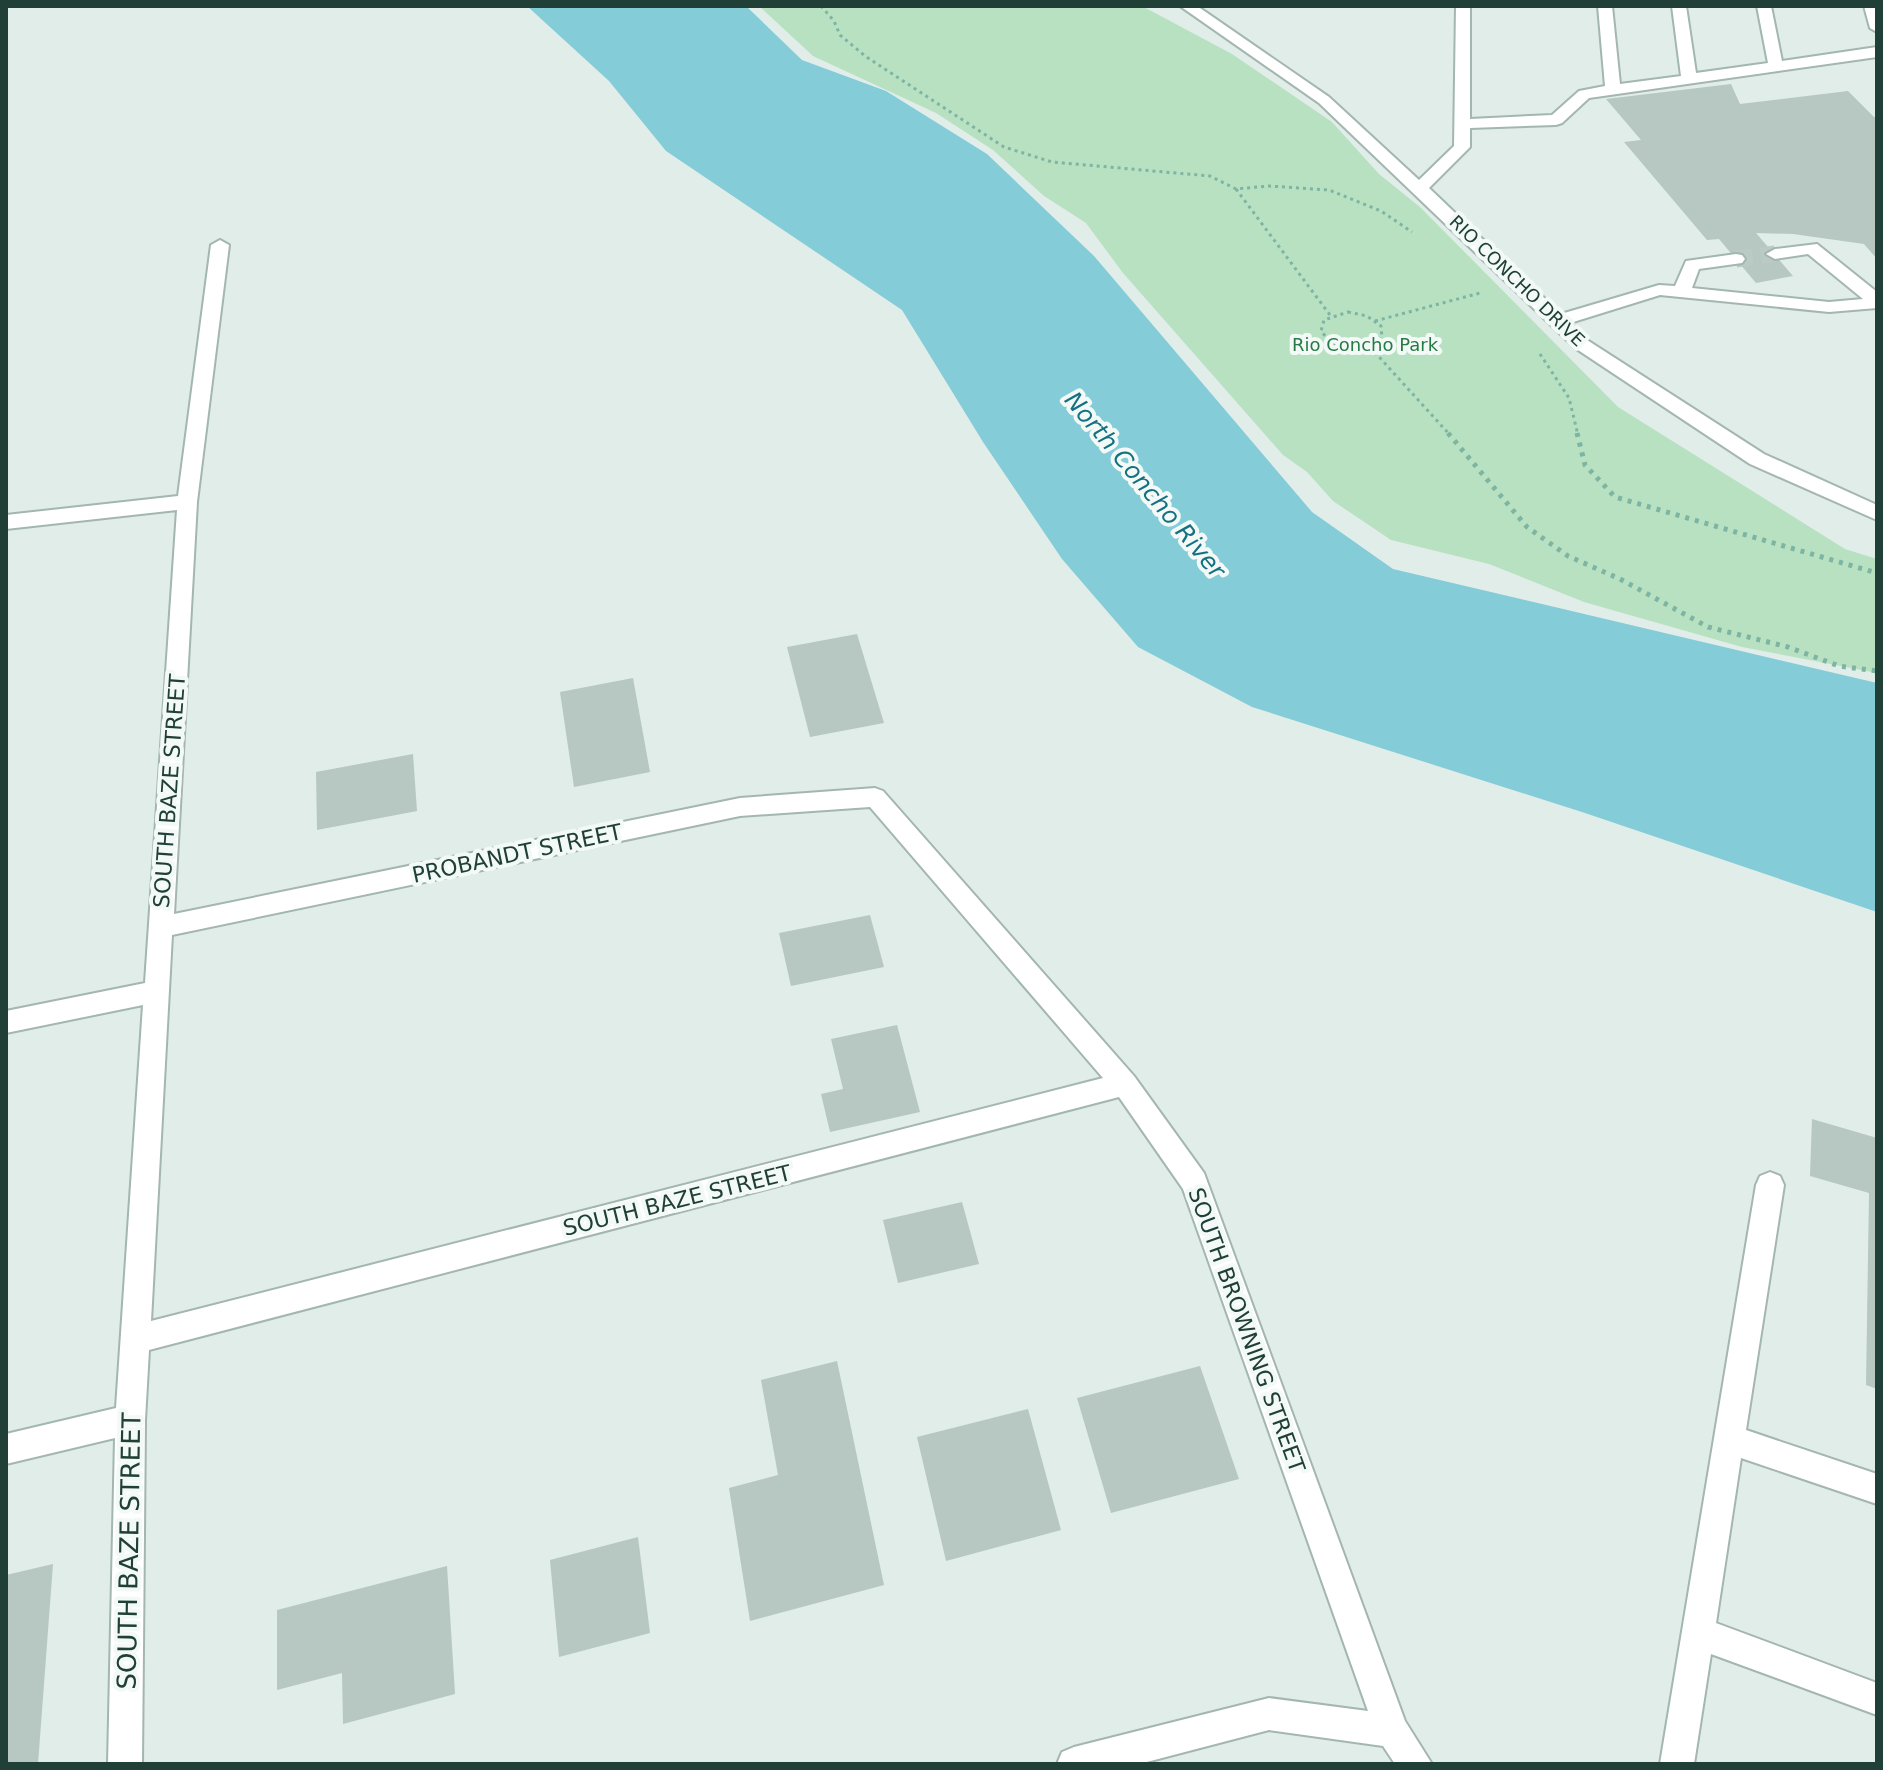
<svg xmlns="http://www.w3.org/2000/svg" width="1883" height="1770" font-family="'DejaVu Sans',sans-serif">
  <style>
    .green { fill: #b8e1c2 }
    .water { fill: #84ccd8 }
    .building { fill: #b6c8c1 }
    .lines { fill: none; stroke-linecap: round; stroke-linejoin: round }
    .minor-tunnel { stroke: #bacac5; stroke-width: 17; stroke-dasharray: 17 8; stroke-linecap: butt }
    .minor-casing { stroke: #a3b6af; stroke-width: 4 }
    .path-far1 { stroke: #7eb4a2; stroke-width: 3; stroke-dasharray: 3 4; stroke-linecap: butt }
    .path { stroke: #7eb4a2; stroke-width: 5; stroke-dasharray: 4 6; stroke-linecap: butt }
    .minor { fill: #fff; fill-rule: evenodd }
    .labels { text-anchor: middle; stroke-width: 8; stroke-linejoin: round; paint-order: stroke }
    .far-street-label { font-size: 18px; fill: #204037; stroke: #f2f9f6 }
    .far-park-label { font-size: 18px; fill: #267b45; stroke: #f2f9f6 }
    .street-label { font-size: 22px; fill: #204037; stroke: #f2f9f6 }
    .water-label { font-size: 24px; font-style: italic; fill: #147182; stroke: #f2f9f6 }
    .near-street-label { font-size: 26px; fill: #204037; stroke: #f2f9f6 }
  </style>
  <rect width="100%" height="100%" fill="#e1ede8"/>
  <path class="green" d="M759,6H1142L1232,54L1332,122L1379,174L1420,207L1618,407L1845,549L1877,559V673L1742,647L1584,602L1489,564L1391,540L1333,501L1307,472L1283,455L1123,273L1086,223L1044,196L993,150L936,113L813,56Z"/>
  <path class="water" d="M527,6H746L802,60L886,91L987,154L1094,256L1312,512L1393,569L1877,683V912L1585,813L1252,707L1138,647L1062,559L983,442L902,310L666,151L609,81Z"/>
  <g class="building">
    <path d="M1731,84L1740,104L1848,91L1874,117H1877V259L1864,244L1793,234L1756,233L1793,276L1756,283L1719,239L1707,240L1624,142L1641,140L1606,99Z"/>
    <path d="M857,634L884,723L810,737L787,647Z"/>
    <path d="M633,678L650,772L574,787L560,692Z"/>
    <path d="M413,754L417,811L317,830L316,772Z"/>
    <path d="M870,915L884,967L791,986L779,933Z"/>
    <path d="M897,1025L920,1112L830,1132L821,1094L843,1089L831,1039Z"/>
    <path d="M1812,1119L1877,1138V1389L1866,1385L1869,1193L1810,1176Z"/>
    <path d="M962,1202L979,1264L898,1283L883,1220Z"/>
    <path d="M837,1361L884,1585L750,1621L729,1488L778,1475L761,1380Z"/>
    <path d="M1200,1366L1239,1479L1111,1513L1077,1398Z"/>
    <path d="M1028,1409L1061,1530L946,1561L917,1437Z"/>
    <path d="M638,1537L650,1633L559,1657L550,1560Z"/>
    <path d="M53,1564L38,1764H6V1575Z"/>
    <path d="M447,1566L455,1694L343,1724L342,1673L277,1690V1610Z"/>
  </g>
  <g class="lines">
    <path class="minor-tunnel" d="M1736,259L1775,254"/>
    <defs>
      <g id="minor">
        <path d="M1180,6H1197L1329,97L1419,180L1454,146L1456,6H1470V119L1552,115L1579,91L1605,86L1598,6H1612L1620,84L1681,76L1672,6H1686L1696,73L1768,63L1757,6H1771L1782,61L1877,47V57L1589,98L1562,123L1556,125L1470,128V147L1429,188L1561,314L1659,285L1675,286L1686,261L1736,254L1742,255L1745,259L1742,263L1699,269L1692,288L1829,302L1863,299L1808,254L1775,259L1766,254L1775,249L1817,244L1877,292V308L1829,312L1660,295L1570,323L1587,340L1764,454L1877,505V520L1750,464L1575,348L1319,103Z"/>
        <path d="M1864,6H1877V32L1870,28Z"/>
        <path d="M220,240L229,245L197,502L174,914L740,798L875,788L883,791L1134,1076L1204,1173L1405,1721L1432,1764H1395L1383,1746L1269,1730L1139,1764H1057L1062,1752L1074,1747L1269,1698L1368,1711L1183,1189L1119,1097L149,1350L145,1420L142,1764H108L115,1438L6,1464V1434L116,1408L143,1005L6,1033V1011L145,983L177,510L6,529V515L178,496L211,245ZM870,807L1103,1078L151,1321L172,935L740,816Z"/>
        <path d="M1770,1172L1780,1176L1784,1185L1746,1430L1877,1474V1504L1741,1458L1716,1623L1877,1683V1715L1711,1654L1694,1764H1660L1756,1185L1760,1176Z"/>
      </g>
    </defs>
    <use href="#minor" class="minor-casing"/>
    <g class="path-far1">
      <path d="M821,6L834,21L840,35L865,56L1004,147L1052,162L1210,176L1236,189L1269,186L1329,190L1381,211L1412,232"/>
      <path d="M1236,189L1330,315"/>
      <path d="M1348,312L1367,316L1381,326L1382,338C1362,355 1337,352 1321,331L1324,320Z"/>
      <path d="M1375,321L1480,293"/>
      <path d="M1370,347L1450,435"/>
      <path d="M1540,354L1569,398L1578,435"/>
    </g>
    <g class="path">
      <path d="M1448,433L1527,527L1568,556L1620,579L1708,627L1788,647L1839,666L1877,671"/>
      <path d="M1577,433L1585,465L1615,497L1877,573"/>
    </g>
    <use href="#minor" class="minor"/>
  </g>
  <g class="labels">
    <g class="far-street-label">
      <text transform="translate(1517 281) rotate(44)" y="6">RIO CONCHO DRIVE</text>
    </g>
    <g class="far-park-label">
      <text x="1365" y="351">Rio Concho Park</text>
    </g>
    <g class="street-label">
      <text transform="translate(169 791) rotate(-86)" y="8">SOUTH BAZE STREET</text>
      <text transform="translate(517 853) rotate(-12)" y="8">PROBANDT STREET</text>
      <text transform="translate(677 1200) rotate(-14)" y="8">SOUTH BAZE STREET</text>
      <text transform="translate(1247 1330) rotate(70)" y="8">SOUTH BROWNING STREET</text>
    </g>
    <g class="water-label">
      <text transform="translate(1145 485) rotate(50)" y="8">North Concho River</text>
    </g>
    <g class="near-street-label">
      <text transform="translate(129 1551) rotate(-89)" y="9">SOUTH BAZE STREET</text>
    </g>
  </g>
  <rect width="1883" height="1770" fill="none" stroke="#204037" stroke-width="16"/>
</svg>
